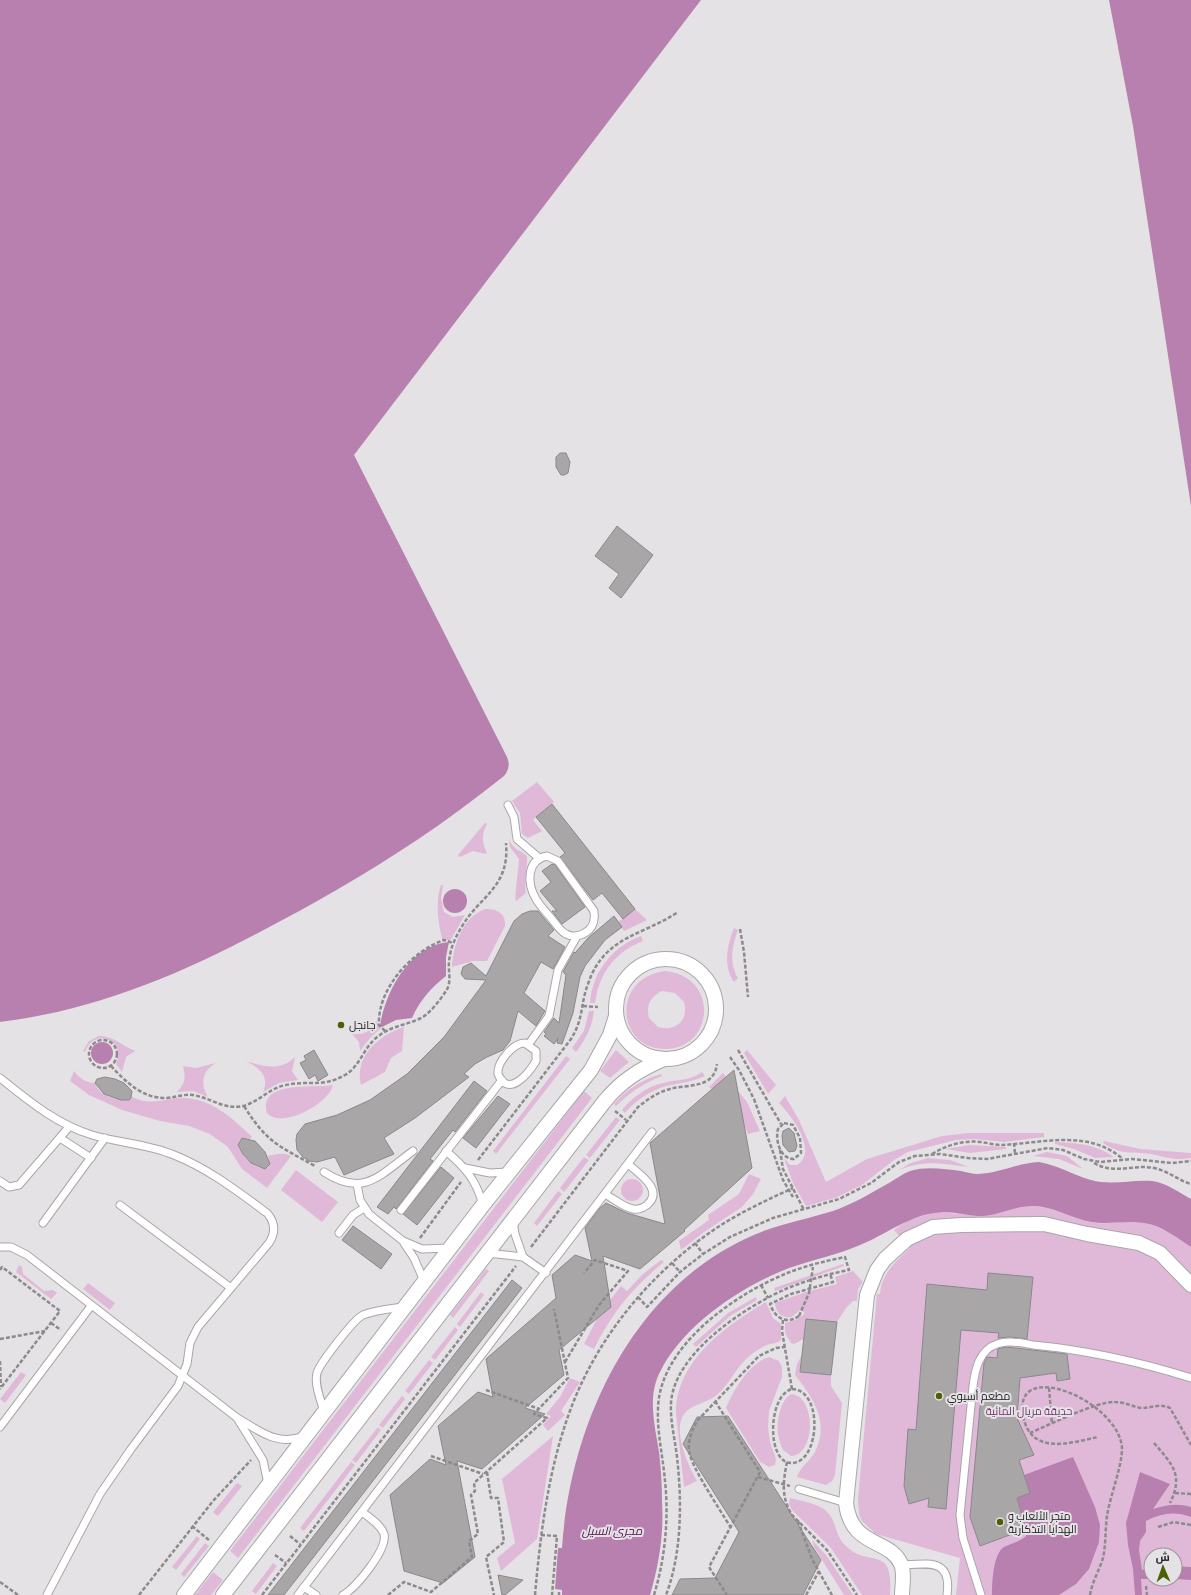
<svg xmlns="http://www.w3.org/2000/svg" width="1191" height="1595" font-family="Barlow,Cairo,sans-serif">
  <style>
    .green { fill: #e0b9d9; fill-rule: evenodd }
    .water { fill: #b780af }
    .building { fill: #a9a6a8; stroke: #8a888a }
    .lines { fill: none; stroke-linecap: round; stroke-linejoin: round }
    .service-casing { stroke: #a9a6a8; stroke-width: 9 }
    .minor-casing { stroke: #a9a6a8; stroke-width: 16 }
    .path { stroke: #8c8a8c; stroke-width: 2.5; stroke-dasharray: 4 2; stroke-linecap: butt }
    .service { stroke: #fff; stroke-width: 7 }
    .minor { stroke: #fff; stroke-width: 14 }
    .path-bridge { stroke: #8c8a8c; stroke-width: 2.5; stroke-dasharray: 4 2; stroke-linecap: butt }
    .poi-dot { fill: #4d5f05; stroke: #e5e2e5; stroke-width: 1.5 }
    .labels { text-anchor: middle; stroke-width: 4; stroke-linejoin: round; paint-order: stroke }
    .poi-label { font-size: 11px; fill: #222122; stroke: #e5e2e5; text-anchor: start }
    .park-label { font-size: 11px; fill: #77336f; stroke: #e5e2e5 }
    .water-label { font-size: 12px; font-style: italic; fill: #55114f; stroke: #e5e2e5 }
  </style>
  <rect width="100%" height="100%" fill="#e5e2e5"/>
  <g class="green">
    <path d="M537,782L554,802L533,820L542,831L528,838L522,834L520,813L512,801Z"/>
    <path d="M485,823L487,824C481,834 482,843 487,853L486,854L473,851L460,857L458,855Z"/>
    <path d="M509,839C513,851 524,851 527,857C528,860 524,884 526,893L516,901C514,897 519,866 519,859L510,847Z"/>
    <path d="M441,885H443L441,898L444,912L453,917L465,915L450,941L442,939C438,921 435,902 441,885Z"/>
    <path d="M485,909C497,909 506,913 505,926L487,961H473L452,967C453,945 463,917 485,909Z"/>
    <path d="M635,909L647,920L624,931L618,922Z"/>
    <path d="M734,928L738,930C732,946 729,963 738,978L734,982C723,966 727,945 734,928Z"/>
    <path d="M641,936L643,941C615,952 599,973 595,1003H590C592,972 613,946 641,936Z"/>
    <path d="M664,971C719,975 715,1047 667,1049C618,1051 609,980 664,971ZM662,991L675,993L684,1002C689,1020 676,1032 658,1027L649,1018C646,1005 650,997 662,991Z"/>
    <path d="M589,1011H594C592,1027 586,1039 576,1052L572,1048L584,1031Z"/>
    <path d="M376,1021L381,1028L370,1038L360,1051L359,1042L352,1034C364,1035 370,1032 376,1021Z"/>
    <path d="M404,1027L402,1051L391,1058L385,1072L361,1085C354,1056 379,1035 404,1027Z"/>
    <path d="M99,1036C112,1035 123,1046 135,1051L126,1057L122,1072L116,1064C128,1041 94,1026 85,1052L83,1051L89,1041Z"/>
    <path d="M616,1050L629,1062L610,1078L600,1071Z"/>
    <path d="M747,1050L776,1085L768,1094L744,1053Z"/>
    <path d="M566,1056L570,1059L496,1154L493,1151Z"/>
    <path d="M295,1057L292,1071L298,1080L279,1083L263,1092C270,1076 259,1067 245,1061C264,1066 279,1072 295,1057Z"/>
    <path d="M216,1063C202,1071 200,1083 208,1097L193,1091L177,1092C185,1084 186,1077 183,1066L196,1068Z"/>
    <path d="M74,1071C80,1079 87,1083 95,1083C99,1096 116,1100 128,1100L132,1097C148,1105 161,1100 177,1098C209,1096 231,1117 252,1137L250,1139H241L238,1145C242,1156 254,1170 267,1168L270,1164L268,1156C275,1154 284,1152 291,1156L267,1188L242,1169L228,1147L210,1134L189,1126L160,1121L122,1110L89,1095L70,1081Z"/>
    <path d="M702,1072L705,1076C692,1082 680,1083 666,1086C650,1091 636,1100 625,1113L622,1110C633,1097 646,1087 663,1083C678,1079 690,1081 702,1072Z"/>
    <path d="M723,1073L747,1102L760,1131L748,1134C741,1116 726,1097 709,1087Z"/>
    <path d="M661,1074L662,1076C644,1083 630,1092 616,1106L614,1104C627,1089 642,1080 661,1074Z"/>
    <path d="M333,1085C330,1103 281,1130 267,1113C258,1079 315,1089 333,1085Z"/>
    <path d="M584,1091L592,1098L238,1558L230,1551Z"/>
    <path d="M785,1096L799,1120L826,1182L867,1159L942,1136L968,1133H1044V1137L1004,1142L975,1139L956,1140L908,1152L894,1160L862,1185L835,1198L806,1206L793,1183L784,1158L790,1165H797C819,1151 791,1115 779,1103Z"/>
    <path d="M616,1117L620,1120L590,1158L586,1155Z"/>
    <path d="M1104,1141L1140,1149L1191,1153V1158C1176,1161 1165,1157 1151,1154C1130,1151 1123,1156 1103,1143Z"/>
    <path d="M1055,1142C1077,1143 1095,1144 1114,1157L1095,1158L1074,1149L1055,1144Z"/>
    <path d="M969,1145L1006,1147V1149L970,1153L946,1149Z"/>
    <path d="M1047,1152L1067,1156L1083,1169L1059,1159L1033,1156Z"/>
    <path d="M584,1157L589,1160L564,1192L560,1188Z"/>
    <path d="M928,1158L950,1160L969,1167C941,1164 924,1159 897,1171L911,1163Z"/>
    <path d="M296,1170L338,1202L322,1222L281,1190Z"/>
    <path d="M749,1174L761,1179L753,1194L742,1207L704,1232L681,1250L679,1241L709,1220L708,1215L739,1194Z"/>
    <circle cx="632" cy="1190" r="11"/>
    <path d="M558,1191L562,1194L537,1226L534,1223Z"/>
    <path d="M1021,1206C1053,1205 1062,1215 1090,1222C1108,1226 1127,1219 1145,1223C1162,1226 1177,1238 1191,1247V1595H956L960,1558L876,1534L862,1521L859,1514L858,1499L877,1294H880C882,1273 895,1262 910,1248L894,1230L908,1220L936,1212L971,1215ZM1151,1555H1175V1579H1151Z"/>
    <path d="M661,1260L664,1262C633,1287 611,1314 594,1349L584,1344L600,1313L621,1286L627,1291L643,1274Z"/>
    <path d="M843,1264L844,1266L775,1291L774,1288Z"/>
    <path d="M19,1265L22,1267L23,1274L44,1291L53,1290L57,1293L51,1299L16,1272Z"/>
    <path d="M486,1269L489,1271L453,1318L450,1315Z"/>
    <path d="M853,1271L863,1282L858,1289L857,1301H853L846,1308L837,1322L794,1344L791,1343L785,1333V1323L798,1319L805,1313L800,1310L792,1317C782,1319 776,1313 775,1303L806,1292L837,1284L835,1277Z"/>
    <path d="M88,1283L115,1303L110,1310L83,1289Z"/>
    <path d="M481,1292L484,1295L460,1327L457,1324Z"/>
    <path d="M756,1297L757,1300L730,1316L696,1347L693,1344L728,1313Z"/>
    <path d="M766,1302L773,1318L781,1324V1340C778,1344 770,1343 765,1346C760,1348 756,1351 752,1354C737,1365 731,1382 718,1394C709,1402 697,1403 688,1410C669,1425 688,1465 697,1481L684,1487L676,1414C675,1362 725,1326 766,1302Z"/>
    <path d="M455,1327L458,1330L435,1360L431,1357Z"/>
    <path d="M802,1355L800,1372L831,1375V1386L842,1403L835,1475L832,1481L826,1485L797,1477C800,1467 810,1461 815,1452C830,1422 813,1398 795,1375L797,1364Z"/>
    <path d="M769,1357L779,1361L782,1367V1377L769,1411L768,1427L770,1442L776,1459L775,1465L769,1467L760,1462L726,1408C733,1391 749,1363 769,1357Z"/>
    <path d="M429,1360L433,1363L409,1394L405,1391Z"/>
    <path d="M21,1372L26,1375L5,1403L0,1399Z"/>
    <path d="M570,1378L580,1382L561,1411L565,1415L548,1431L543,1425L551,1416L546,1414L560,1397Z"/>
    <path d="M792,1394C816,1397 816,1455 791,1456L783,1450C781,1446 779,1440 778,1435C776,1424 780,1398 792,1394Z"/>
    <path d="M402,1396L405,1399L383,1428L379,1425Z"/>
    <path d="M378,1427L381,1430L356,1463L352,1460Z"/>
    <path d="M553,1436L537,1539L501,1571L497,1558L515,1543L502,1479Z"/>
    <path d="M351,1462L355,1465L304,1531L300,1528Z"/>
    <path d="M237,1483L242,1486L218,1516L213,1512Z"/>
    <path d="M790,1498C806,1502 828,1504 834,1523C837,1532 839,1540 847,1547C870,1568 894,1544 890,1595H862L831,1548L792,1510L789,1504Z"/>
    <path d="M197,1536L200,1539L176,1570L172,1567Z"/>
    <path d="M812,1540L826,1555L853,1595H844L814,1547Z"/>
    <path d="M205,1543L209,1546L184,1577L181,1574Z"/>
    <path d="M273,1563L277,1566L256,1594L252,1591Z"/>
    <path d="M213,1572L223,1580L211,1595H195Z"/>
  </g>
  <g class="water">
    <path d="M0,0H701L354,455L507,757C510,764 509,770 504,776C476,798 447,820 417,840C366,874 312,905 258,933C177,976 92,1011 0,1022Z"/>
    <path d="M1109,0H1191V506L1133,126Z"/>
    <circle cx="455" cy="901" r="12"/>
    <path d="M449,942L446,957V976C431,988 420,1000 412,1018L396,1020L382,1027L380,1026C385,992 410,945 449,942Z"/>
    <circle cx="102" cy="1053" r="11"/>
    <path d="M1039,1162C1058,1165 1073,1175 1091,1180C1112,1186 1132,1179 1152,1181C1167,1183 1178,1192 1191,1199V1247C1177,1238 1161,1225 1144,1223C1126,1220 1108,1225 1091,1222C1070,1218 1053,1206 1032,1206C1015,1206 1000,1215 983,1216C967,1216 951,1210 934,1213C907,1217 885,1235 860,1245C837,1255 812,1260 789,1268C742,1286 683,1325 660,1372C647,1397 655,1426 659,1452C661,1469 662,1485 662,1502C664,1533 659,1565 650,1595H562V1590L555,1589L558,1548H562C570,1427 629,1294 745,1239C773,1225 804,1220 833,1211C853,1204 871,1193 889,1183C896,1179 902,1174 910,1171C926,1166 945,1169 961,1171C967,1172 972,1174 978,1174C999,1173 1018,1163 1039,1162Z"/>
    <path d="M1073,1457L1095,1507L1100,1525L1099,1542L1089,1569L1076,1584L1059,1595H992C992,1583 993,1554 1004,1547C1011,1543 1020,1542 1026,1536V1529L1017,1498L1030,1493L1024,1475Z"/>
    <path d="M1140,1472L1170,1484L1153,1509C1166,1505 1177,1503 1191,1507V1517C1175,1511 1161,1513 1146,1521V1532L1140,1541L1139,1550L1142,1570L1151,1568V1579H1141L1142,1595H1135L1133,1569L1128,1545L1126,1523Z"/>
    <path d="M1175,1566L1191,1567V1580L1175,1579Z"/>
  </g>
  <g class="building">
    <path d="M560,453H566L570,462L568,473L564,475H561L556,467V457Z"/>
    <path d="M617,526L653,555L621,598L609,588L619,574L595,556Z"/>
    <path d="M552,804L635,909L623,919L602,893L593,900L560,857L565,853L536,817Z"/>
    <path d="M552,864L555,865L585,907L562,924L552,911H557L540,891L551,882L542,871Z"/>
    <path d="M530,911H538L554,930L548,936L565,947L553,969L541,962L524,993L545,1011L536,1026L518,1011L510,1041L503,1050L487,1057L475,1064L464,1074L469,1077L415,1118L384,1138L394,1154L344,1175L335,1157L317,1162L309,1161L303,1157L297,1150L296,1140L297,1134L305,1124L337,1115L370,1100L407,1074L444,1037L486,980L465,979L461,974L463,967L471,963L486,976L514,921L522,914Z"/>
    <path d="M614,916L622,927L605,940L585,966L580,977L573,1013L562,1044L557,1043L558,1038L554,1044L544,1036L546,1034L544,1032L554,1018L559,1023L566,975L563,972L574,952L575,953L588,938Z"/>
    <path d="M314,1050L328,1075L318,1081L315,1075L309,1079L300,1063L306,1060L304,1056Z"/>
    <path d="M734,1070L752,1168L684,1230L685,1231L640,1269L603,1256L611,1307L559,1350L564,1375L525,1408L545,1414L482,1469L457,1461L475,1557L443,1583L404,1571L390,1495L430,1459L446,1465L438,1426L478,1392L493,1397L486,1359L556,1298L552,1275L575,1255L592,1261L585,1228L599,1209L606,1203L627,1213L665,1224L650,1143Z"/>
    <path d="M105,1077L115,1079L124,1083L132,1091L131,1098L129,1100H121L104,1094L95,1083L97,1079Z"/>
    <path d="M474,1081L487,1091L455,1132L453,1130L430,1159L433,1161L396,1209L394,1207L388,1214L377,1207Z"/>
    <path d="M498,1096L510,1104L476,1148L463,1138Z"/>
    <path d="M789,1128L794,1133L797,1146L795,1151L789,1152L783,1145L782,1136L783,1131Z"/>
    <path d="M242,1138L255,1141L265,1152L270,1164L265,1169L251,1163L243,1154L238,1145Z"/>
    <path d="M441,1167L454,1178L417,1225L403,1214Z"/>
    <path d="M353,1226L392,1254L381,1269L342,1240Z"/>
    <path d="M988,1273L1033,1277L1027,1339L1010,1337L998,1338L999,1333L961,1330L946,1509L928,1507L929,1498L909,1504L904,1486L908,1429L916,1430L927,1284L987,1290Z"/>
    <path d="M512,1280L522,1288L369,1486L284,1595H268Z"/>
    <path d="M806,1319L837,1322L831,1375L800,1372Z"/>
    <path d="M1006,1347L1067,1354L1070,1379L1057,1381L1056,1373L1020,1378L1017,1418L1034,1455L1019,1460L1030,1493L1017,1498L1026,1529L980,1546L970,1517L984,1363L987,1357L997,1358L998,1349Z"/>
    <path d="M728,1416L821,1560L803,1595H672L680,1579L715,1578L739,1532L683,1444L697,1417Z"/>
    <path d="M498,1575L523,1580L505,1595H502Z"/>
  </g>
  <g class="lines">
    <defs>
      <g id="service">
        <path d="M508,805L514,817L517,839L539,858"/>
        <path d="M547,856L558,861L594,911C595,918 594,925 589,930C582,936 573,938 566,934C560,931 555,923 551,918C546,912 540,906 536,899C527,884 526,860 547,856Z"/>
        <path d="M525,1043L536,1051V1061C529,1073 508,1099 498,1074C497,1062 513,1043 525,1043Z"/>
        <path d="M528,1045L549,1016L558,970L577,936"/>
        <path d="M0,1078C29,1101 56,1124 92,1135C119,1143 148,1144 174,1155C209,1169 237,1191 267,1213C275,1222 276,1232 269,1243L198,1327L190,1343L187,1364L178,1386L131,1449L100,1494L47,1595"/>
        <path d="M60,1138L91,1158"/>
        <path d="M446,1151C466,1168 476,1180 483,1205"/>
        <path d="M465,1168L490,1173L508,1172"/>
        <path d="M324,1172C364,1198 380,1175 413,1151"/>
        <path d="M0,1181L9,1187L19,1185L69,1127"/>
        <path d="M357,1184L360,1200L369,1214L403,1241L422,1249L449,1248"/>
        <path d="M605,1194C614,1199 623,1207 633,1209C638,1210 643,1208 647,1205C665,1190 638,1173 628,1164"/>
        <path d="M120,1205L231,1288"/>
        <path d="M401,1210L502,1080"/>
        <path d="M513,1221L515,1234L523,1257"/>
        <path d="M43,1223L105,1138"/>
        <path d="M339,1233L353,1215L364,1208"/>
        <path d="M404,1243L414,1258L424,1281"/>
        <path d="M0,1247H11L27,1255L236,1417C258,1430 277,1447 304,1436"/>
        <path d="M487,1253L523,1257L546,1273"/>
        <path d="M324,1412C321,1400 314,1385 317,1373C320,1363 354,1319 363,1315C375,1310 390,1309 403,1307"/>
        <path d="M237,1418L263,1460L268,1484"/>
        <path d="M0,1427L91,1306"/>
        <path d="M799,1489L846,1503"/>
        <path d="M902,1565C929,1564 952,1558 947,1595"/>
        <path d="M304,1587L316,1595"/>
        <path d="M298,1595L652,1132"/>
        <path d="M343,1595C356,1588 388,1549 384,1534C381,1525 370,1518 362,1512"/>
        <path d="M981,1595L963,1538L960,1515L973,1386C975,1370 979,1350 997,1344C1008,1340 1022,1343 1033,1345C1086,1350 1140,1362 1191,1378"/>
      </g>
      <g id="minor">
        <circle cx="666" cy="1009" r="50"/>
        <path d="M184,1595L483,1205L591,1070L610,1035L616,1016"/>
        <path d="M223,1595L604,1102C621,1081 640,1069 664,1059"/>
        <path d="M902,1595C902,1586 905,1573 901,1564C890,1538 851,1548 846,1503L867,1295L877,1270L885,1259L907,1239L933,1227L961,1225L1044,1224L1087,1234L1139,1243L1160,1253L1191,1285"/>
      </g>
    </defs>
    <use href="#service" class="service-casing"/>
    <use href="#minor" class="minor-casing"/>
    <g class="path">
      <path d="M740,929L744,952L748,997"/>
      <path d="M583,1006L598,1007"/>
      <path d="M385,1031L379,1025C377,989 412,951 444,940L453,943"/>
      <circle cx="103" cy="1054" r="14"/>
      <path d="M738,1050L781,1124"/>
      <path d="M730,1057L739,1070L754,1099"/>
      <path d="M111,1066C126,1082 143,1099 167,1098C176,1097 184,1094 193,1095C211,1098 224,1110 243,1106C259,1102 269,1088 286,1085C309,1080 322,1088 345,1075C361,1066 364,1045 380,1035C392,1026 406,1025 419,1019C429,1015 440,1000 446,991C452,982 448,972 449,962C450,949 455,938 461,928C479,896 510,888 506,843"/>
      <path d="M244,1106C267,1143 279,1146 315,1166"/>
      <path d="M615,1111L626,1120"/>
      <path d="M784,1123L793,1125L800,1138L801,1153L794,1159C780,1159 775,1140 778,1129Z"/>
      <path d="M1014,1143L1015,1154"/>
      <path d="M780,1150L783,1169L804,1210"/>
      <path d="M932,1154C947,1145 963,1140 981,1142C988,1143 995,1145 1002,1145C1043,1143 1088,1129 1123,1159"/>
      <path d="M478,1160L571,1039C584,1018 580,1005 588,984C604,936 642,936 678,912"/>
      <path d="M1094,1163C1114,1175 1133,1164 1154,1168C1168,1171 1178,1180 1191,1184"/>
      <path d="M420,1238L461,1182"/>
      <path d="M695,1243L703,1254"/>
      <path d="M531,1247L638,1107C648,1099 658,1092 670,1089C688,1084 714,1089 717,1064"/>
      <path d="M672,1263L680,1272"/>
      <path d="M0,1270L2,1267L60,1311L0,1389"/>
      <path d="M761,1285L768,1298"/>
      <path d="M638,1297L647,1307L680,1272L703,1254L730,1237L773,1218L839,1199L871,1183L899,1162L915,1156L940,1154L968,1158L987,1159L1048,1148L1063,1150L1084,1159L1100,1162L1132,1159L1172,1163L1191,1161"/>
      <path d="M799,1316C786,1325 775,1318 770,1304L791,1294L833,1282L830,1274"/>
      <path d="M783,1320L782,1331L792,1389"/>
      <path d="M51,1323L61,1330"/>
      <path d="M0,1339L45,1331"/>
      <path d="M0,1361L1,1387"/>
      <path d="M565,1362L599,1305L628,1271L595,1260L584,1273"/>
      <path d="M1049,1388L1052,1424"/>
      <path d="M792,1389C824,1390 820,1464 791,1463C766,1462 768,1395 792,1389Z"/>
      <path d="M486,1390L539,1409"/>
      <path d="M715,1401L760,1472L709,1567L727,1595"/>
      <path d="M1030,1433C1049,1425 1097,1401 1115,1402C1125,1402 1133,1407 1142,1408C1152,1408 1160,1403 1170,1408L1191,1445"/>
      <path d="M1154,1443C1172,1464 1184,1475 1170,1503"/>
      <path d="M431,1456L483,1474"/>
      <path d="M787,1462C783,1482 781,1497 792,1515L827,1550L857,1595"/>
      <path d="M487,1472L491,1498H498L504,1542L486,1557L494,1595"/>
      <path d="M758,1477L790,1486"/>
      <path d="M1175,1493L1191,1494"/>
      <path d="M798,1521L812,1559L832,1595"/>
      <path d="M192,1526L210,1541"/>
      <path d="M1158,1527L1174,1522L1191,1525"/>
      <path d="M731,1528C721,1511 691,1467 689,1451C688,1440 692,1430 697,1421L759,1356L776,1348L785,1347"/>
      <path d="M541,1535L557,1536L552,1595"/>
      <path d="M290,1536L300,1544"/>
      <path d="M275,1555L286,1563"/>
      <path d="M0,1582L18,1595"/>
      <path d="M1146,1586L1147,1595"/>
      <path d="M139,1595L213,1501L251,1460"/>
      <path d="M262,1595L516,1266"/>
      <path d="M388,1595L404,1582L431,1592L472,1557L469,1541L478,1534L471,1495L475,1491L474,1483L547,1418L534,1414L568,1378L554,1309"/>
      <path d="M535,1595C541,1527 550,1455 578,1391C607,1325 658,1267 718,1227C741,1212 767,1200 793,1188"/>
      <path d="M559,1595V1592"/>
      <path d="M654,1595C665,1559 669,1519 665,1481C663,1457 657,1433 658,1409C659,1346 736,1293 790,1272C808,1265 826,1261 845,1257L849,1270C828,1274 808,1280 788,1288C746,1306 674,1353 671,1403C670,1421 675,1439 677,1457C682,1501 682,1553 666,1595"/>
      <path d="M806,1595L819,1571"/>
      <path d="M1090,1595C1092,1582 1099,1571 1103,1558C1106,1545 1105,1530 1107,1516C1110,1496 1122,1467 1122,1448C1119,1401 1012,1356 1023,1416C1031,1456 1070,1443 1098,1437"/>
    </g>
    <use href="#service" class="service"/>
    <use href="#minor" class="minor"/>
    <g class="path-bridge">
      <path d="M754,1099L783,1180L793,1197"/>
      <path d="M799,1316L809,1293L813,1267"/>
    </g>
  </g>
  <g class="poi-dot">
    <circle cx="341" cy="1025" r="4"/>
    <circle cx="939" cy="1396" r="4"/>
    <circle cx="1000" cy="1522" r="4"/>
  </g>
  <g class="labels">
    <g class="poi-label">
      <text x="349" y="1029">جانجل</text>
      <text x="947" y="1400">مطعم أسيوي</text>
      <text x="1008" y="1520">متجر الألعاب و<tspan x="1008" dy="13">الهدايا التذكارية</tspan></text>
    </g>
    <g class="park-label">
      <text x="1029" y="1415">حديقة مريال المائية</text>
    </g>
    <g class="water-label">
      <text x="612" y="1535">مجرى السيل</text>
    </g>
  </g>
  <g transform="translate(1163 1567) rotate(358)"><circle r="19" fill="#e5e2e5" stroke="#979597"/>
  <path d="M0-3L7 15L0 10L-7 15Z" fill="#4d5f05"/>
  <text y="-6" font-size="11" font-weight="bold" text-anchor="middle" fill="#222122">ش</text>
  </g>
</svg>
